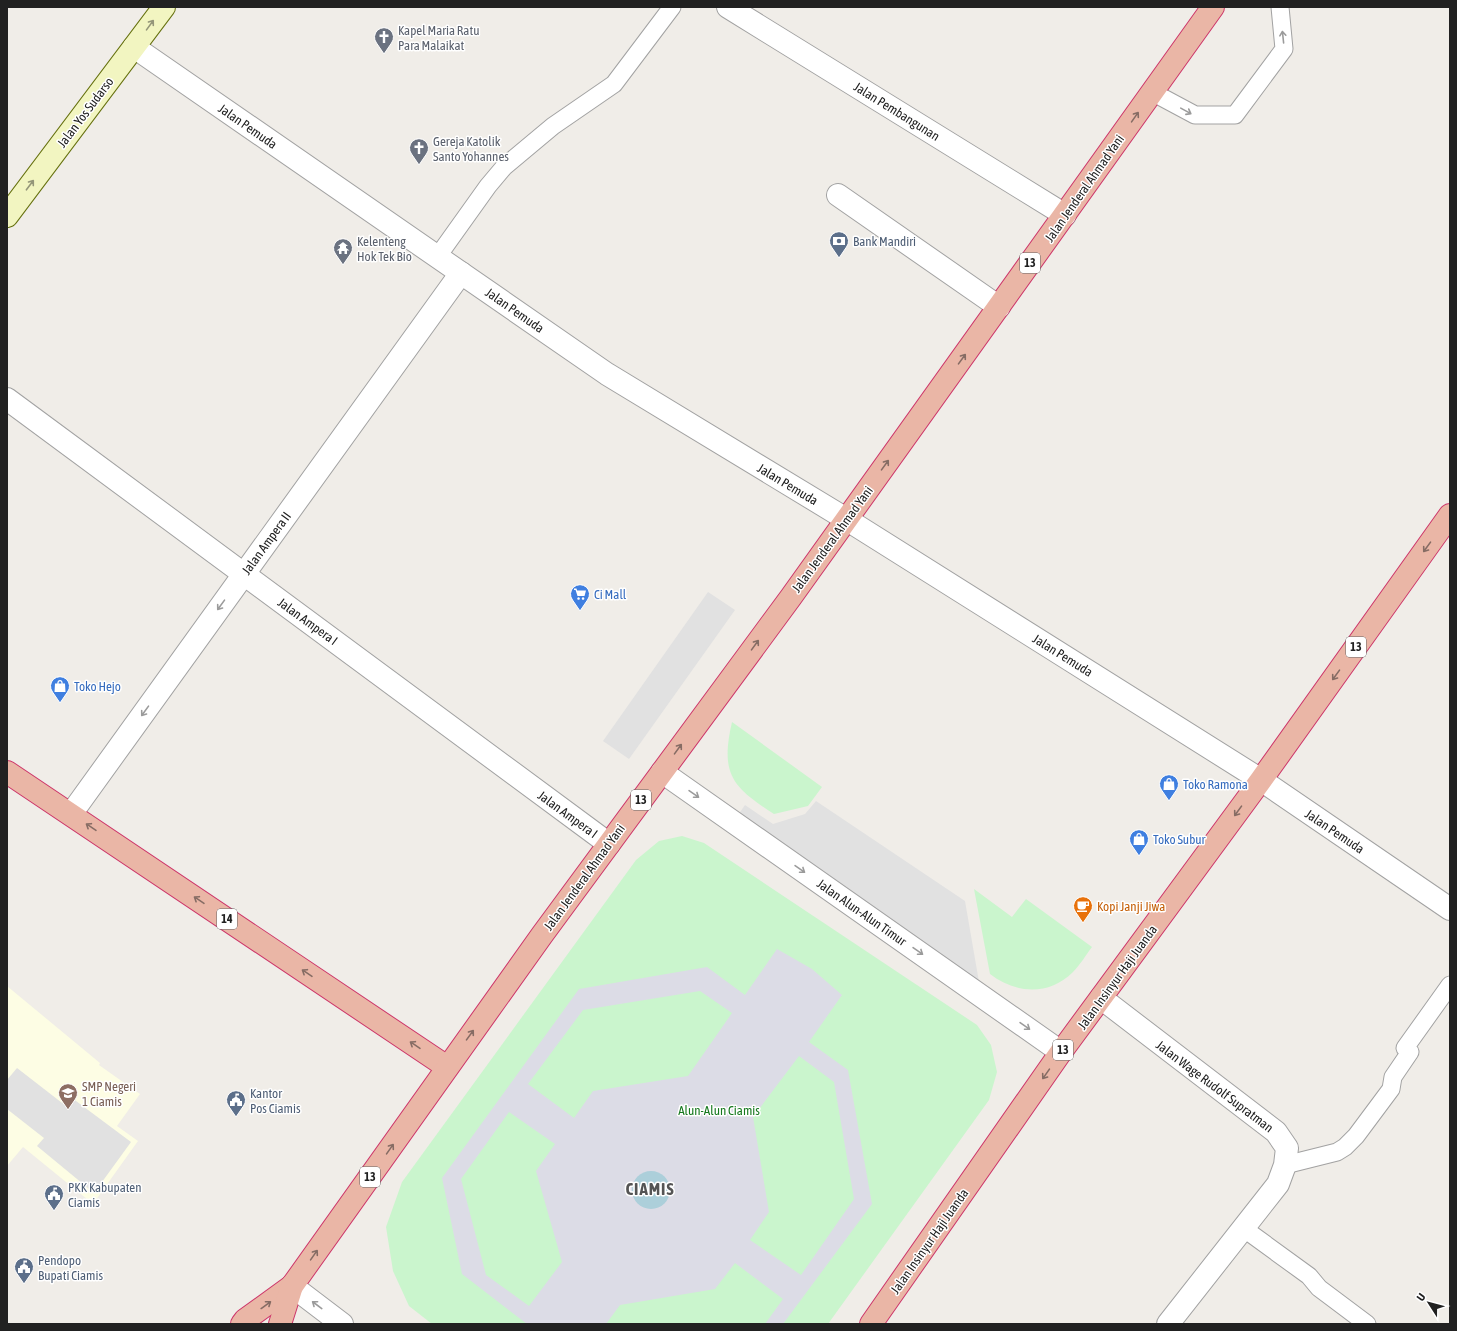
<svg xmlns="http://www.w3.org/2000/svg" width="1457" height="1331" font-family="'Asap Condensed',sans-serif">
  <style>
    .education { fill: #fdfde4 }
    .park { fill: #caf5cd }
    .parking { fill: #e1e1e1 }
    .plaza { fill: #dcdce6; fill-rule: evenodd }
    .water { fill: #accfda }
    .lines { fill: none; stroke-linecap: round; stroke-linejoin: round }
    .service-casing { stroke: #a2a2a2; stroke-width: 19 }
    .pedestrian-casing { stroke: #a2a2a2; stroke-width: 24 }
    .minor-casing { stroke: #a2a2a2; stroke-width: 24 }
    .tertiary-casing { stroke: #a2a2a2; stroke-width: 24 }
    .secondary-casing { stroke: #66710e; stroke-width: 24 }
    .trunk-casing { stroke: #cd366a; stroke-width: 24 }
    .service { stroke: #fff; stroke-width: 17 }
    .pedestrian { stroke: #fff; stroke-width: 22 }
    .minor { stroke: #fff; stroke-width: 22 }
    .tertiary { stroke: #fff; stroke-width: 22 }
    .secondary { stroke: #f2f5c1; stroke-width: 22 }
    .trunk { stroke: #eab6a6; stroke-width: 22 }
    .oneway { stroke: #949679 }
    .oneway2 { stroke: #9b9b9b }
    .oneway3 { stroke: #866c64 }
    .labels { text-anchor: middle; stroke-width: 3; stroke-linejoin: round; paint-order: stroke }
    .shield { fill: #fff; stroke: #646464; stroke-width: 1 }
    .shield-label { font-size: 12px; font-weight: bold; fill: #212121 }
    .worship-label { font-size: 13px; fill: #5b616d; stroke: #fff; text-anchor: start }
    .street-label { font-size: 13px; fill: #212121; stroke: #fff }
    .service-label { font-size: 13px; fill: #4e5e75; stroke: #fff; text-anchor: start }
    .shop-label { font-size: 13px; fill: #366cbe; stroke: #fff; text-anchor: start }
    .food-label { font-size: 13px; fill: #c56008; stroke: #fff; text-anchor: start }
    .education-label { font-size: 13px; fill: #785e54; stroke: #fff; text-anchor: start }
    .park-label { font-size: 13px; fill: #15781d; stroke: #fff }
    .district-label { font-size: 17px; font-weight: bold; letter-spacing: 1px; fill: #545454; stroke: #fff }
  </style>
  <rect width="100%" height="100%" fill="#f0ede8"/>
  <path class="education" d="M7,986L100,1063L99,1065L140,1094L117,1126L138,1141L93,1204L23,1147L7,1166Z"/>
  <g class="park">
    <path d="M732,722L822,787L808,806L774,814C732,787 720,774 732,722Z"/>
    <path d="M682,836L704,843L977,1025L991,1045L997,1072L989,1100L828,1324H432L409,1306L393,1271L386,1227L402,1182L636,860L659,841Z"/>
    <path d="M974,889L1012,917L1026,899L1092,947C1086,955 1080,965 1073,972C1049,996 1016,994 990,974Z"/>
  </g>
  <g class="parking">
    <path d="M708,592L735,610L629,759L603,741Z"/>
    <path d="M816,801L965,901L979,982L738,815L745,805L773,824L805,814Z"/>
    <path d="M17,1068L66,1106L72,1098L131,1142L94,1193L37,1146L44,1138L7,1109V1080Z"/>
  </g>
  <path class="plaza" d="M777,949L812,969L842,995L809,1042L848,1070L872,1204L783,1324H765L783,1299L735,1263L715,1289L620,1305L606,1324H527L462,1274L442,1178L579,989L707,967L745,995ZM700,991L732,1013L688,1076L593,1091L574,1118L528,1084L583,1010ZM799,1056L834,1082L854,1199L801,1275L750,1240L769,1212L753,1117ZM509,1112L555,1144L536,1171L562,1262L529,1306L486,1275L461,1179Z"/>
  <circle class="water" cx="651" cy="1190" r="19"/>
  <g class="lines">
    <defs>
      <g id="service">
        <path d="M1152,92L1195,115H1235L1284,49L1280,7"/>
        <path d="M438,256L488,186L504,167L553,126L614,84L672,7"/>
        <path d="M1285,1165L1337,1152L1345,1147L1356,1136L1391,1089L1393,1077L1410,1052L1405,1048L1450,985"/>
        <path d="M1243,1228L1309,1276L1319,1288L1367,1324"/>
      </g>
      <path id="pedestrian" d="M292,1286L342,1324"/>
      <g id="minor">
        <path d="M728,7L1065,215"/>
        <path d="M838,195L999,307"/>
        <path d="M7,399L609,844"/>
        <path d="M662,772L1061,1052"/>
        <path d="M71,814L461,273"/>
        <path d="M1101,998L1276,1132L1287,1148L1285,1165L1278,1184L1168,1324"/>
      </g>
      <path id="tertiary" d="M134,47L607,374L846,519L1261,780L1450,909"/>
      <path id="secondary" d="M7,216L164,7"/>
      <g id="trunk">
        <path d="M7,772L447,1067"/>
        <path d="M242,1324L245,1320L292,1286"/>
        <path d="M280,1324L292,1286L542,935L791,597L1213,7"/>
        <path d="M871,1324L1061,1052L1261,780L1450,515"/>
      </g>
    </defs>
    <use href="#service" class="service-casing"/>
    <use href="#pedestrian" class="pedestrian-casing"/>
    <use href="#minor" class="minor-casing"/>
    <use href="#tertiary" class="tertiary-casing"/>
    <use href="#secondary" class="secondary-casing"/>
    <use href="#trunk" class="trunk-casing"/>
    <use href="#service" class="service"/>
    <use href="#pedestrian" class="pedestrian"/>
    <use href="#minor" class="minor"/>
    <use href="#tertiary" class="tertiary"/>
    <use href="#secondary" class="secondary"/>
    <use href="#trunk" class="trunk"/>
  </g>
  <defs><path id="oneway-shaft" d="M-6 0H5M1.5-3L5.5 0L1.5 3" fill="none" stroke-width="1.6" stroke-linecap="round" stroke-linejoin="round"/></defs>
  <g class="oneway">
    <use href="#oneway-shaft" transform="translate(150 25) rotate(-54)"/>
    <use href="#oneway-shaft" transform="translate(30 185) rotate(-53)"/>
  </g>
  <g class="oneway2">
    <use href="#oneway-shaft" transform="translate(1283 37) rotate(-96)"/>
    <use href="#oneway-shaft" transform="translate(1186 111) rotate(29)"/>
    <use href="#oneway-shaft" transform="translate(221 605) rotate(126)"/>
    <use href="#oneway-shaft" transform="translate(145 711) rotate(126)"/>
    <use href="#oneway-shaft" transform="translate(694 794) rotate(35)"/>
    <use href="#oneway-shaft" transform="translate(800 869) rotate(35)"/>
    <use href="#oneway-shaft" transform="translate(918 951) rotate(35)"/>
    <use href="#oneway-shaft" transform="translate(1025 1026) rotate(35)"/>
    <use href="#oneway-shaft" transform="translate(317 1305) rotate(-143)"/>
  </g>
  <g class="oneway3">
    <use href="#oneway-shaft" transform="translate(1135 117) rotate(-55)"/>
    <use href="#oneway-shaft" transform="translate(962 359) rotate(-54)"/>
    <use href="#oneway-shaft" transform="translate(885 465) rotate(-54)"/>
    <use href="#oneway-shaft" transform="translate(1427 547) rotate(126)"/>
    <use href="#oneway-shaft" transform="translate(755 645) rotate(-54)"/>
    <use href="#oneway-shaft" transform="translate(1336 675) rotate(126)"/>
    <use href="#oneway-shaft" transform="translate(678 749) rotate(-54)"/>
    <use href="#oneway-shaft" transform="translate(1238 811) rotate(126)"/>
    <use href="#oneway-shaft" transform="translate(91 827) rotate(-146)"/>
    <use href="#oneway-shaft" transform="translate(199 900) rotate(-146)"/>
    <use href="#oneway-shaft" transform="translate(307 973) rotate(-146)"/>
    <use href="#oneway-shaft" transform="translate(470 1035) rotate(-54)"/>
    <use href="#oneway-shaft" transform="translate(415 1045) rotate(-146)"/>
    <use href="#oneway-shaft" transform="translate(1046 1074) rotate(125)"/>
    <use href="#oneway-shaft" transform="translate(390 1149) rotate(-55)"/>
    <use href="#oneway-shaft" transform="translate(314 1255) rotate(-55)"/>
    <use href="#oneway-shaft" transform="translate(266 1305) rotate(-36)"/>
  </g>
  <defs>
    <symbol id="church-pin" viewBox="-11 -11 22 30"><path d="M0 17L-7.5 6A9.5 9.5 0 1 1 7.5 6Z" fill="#6b7280" stroke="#fff"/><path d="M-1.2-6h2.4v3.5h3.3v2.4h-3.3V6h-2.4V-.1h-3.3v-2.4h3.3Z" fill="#fff"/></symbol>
    <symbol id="bank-pin" viewBox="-11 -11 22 30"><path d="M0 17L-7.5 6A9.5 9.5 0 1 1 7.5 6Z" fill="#5c6f8a" stroke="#fff"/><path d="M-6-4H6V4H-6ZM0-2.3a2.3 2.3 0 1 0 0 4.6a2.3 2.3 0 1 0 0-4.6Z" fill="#fff"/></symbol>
    <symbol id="temple-pin" viewBox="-11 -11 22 30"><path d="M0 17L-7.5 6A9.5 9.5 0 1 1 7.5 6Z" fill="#6b7280" stroke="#fff"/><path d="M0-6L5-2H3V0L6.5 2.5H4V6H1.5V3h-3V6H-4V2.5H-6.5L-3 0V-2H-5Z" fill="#fff"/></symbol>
    <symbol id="supermarket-pin" viewBox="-11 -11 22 30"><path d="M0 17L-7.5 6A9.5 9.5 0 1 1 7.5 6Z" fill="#3f7fe0" stroke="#fff"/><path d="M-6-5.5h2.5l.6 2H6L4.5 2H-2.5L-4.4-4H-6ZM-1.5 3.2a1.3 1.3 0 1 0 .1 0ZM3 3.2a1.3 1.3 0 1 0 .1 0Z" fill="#fff"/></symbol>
    <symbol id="shop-pin" viewBox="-11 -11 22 30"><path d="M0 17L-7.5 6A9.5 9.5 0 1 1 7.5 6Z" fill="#3f7fe0" stroke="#fff"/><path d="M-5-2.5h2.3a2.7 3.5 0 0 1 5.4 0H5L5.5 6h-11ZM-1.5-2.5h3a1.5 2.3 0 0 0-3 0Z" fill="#fff"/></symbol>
    <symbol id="cafe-pin" viewBox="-11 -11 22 30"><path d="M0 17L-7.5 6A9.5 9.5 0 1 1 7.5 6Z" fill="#e8710a" stroke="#fff"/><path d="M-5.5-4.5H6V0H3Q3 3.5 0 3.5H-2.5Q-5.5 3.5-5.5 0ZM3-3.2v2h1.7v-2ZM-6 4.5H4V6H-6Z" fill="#fff"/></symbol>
    <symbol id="school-pin" viewBox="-11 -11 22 30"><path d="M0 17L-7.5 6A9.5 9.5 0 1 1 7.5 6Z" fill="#8d6e63" stroke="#fff"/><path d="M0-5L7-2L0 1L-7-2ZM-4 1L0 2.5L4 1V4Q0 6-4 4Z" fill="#fff"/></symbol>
    <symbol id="civic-pin" viewBox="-11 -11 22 30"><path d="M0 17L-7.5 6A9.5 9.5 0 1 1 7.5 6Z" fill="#5c6f8a" stroke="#fff"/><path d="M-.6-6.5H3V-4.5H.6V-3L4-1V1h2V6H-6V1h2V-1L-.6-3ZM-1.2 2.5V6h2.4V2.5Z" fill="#fff"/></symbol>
  </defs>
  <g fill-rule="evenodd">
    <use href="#church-pin" x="373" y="26" width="22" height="30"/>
    <use href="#church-pin" x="408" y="137" width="22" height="30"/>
    <use href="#bank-pin" x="828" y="230" width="22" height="30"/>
    <use href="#temple-pin" x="332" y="237" width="22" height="30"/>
    <use href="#supermarket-pin" x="569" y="583" width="22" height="30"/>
    <use href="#shop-pin" x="49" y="675" width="22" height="30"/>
    <use href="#shop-pin" x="1158" y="773" width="22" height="30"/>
    <use href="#shop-pin" x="1128" y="828" width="22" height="30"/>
    <use href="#cafe-pin" x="1072" y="895" width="22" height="30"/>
    <use href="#school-pin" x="57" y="1082" width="22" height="30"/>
    <use href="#civic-pin" x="225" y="1089" width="22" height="30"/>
    <use href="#civic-pin" x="43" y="1183" width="22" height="30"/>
    <use href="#civic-pin" x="13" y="1256" width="22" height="30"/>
  </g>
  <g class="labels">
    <g class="shield">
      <rect x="1020" y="253" width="20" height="20" rx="3"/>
      <rect x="1346" y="637" width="20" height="20" rx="3"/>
      <rect x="631" y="790" width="20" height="20" rx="3"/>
      <rect x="217" y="909" width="20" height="20" rx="3"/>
      <rect x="1053" y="1040" width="20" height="20" rx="3"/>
      <rect x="360" y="1167" width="20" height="20" rx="3"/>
    </g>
    <g class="shield-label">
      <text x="1030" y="267">13</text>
      <text x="1356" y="651">13</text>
      <text x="641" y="804">13</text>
      <text x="227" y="923">14</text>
      <text x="1063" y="1054">13</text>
      <text x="370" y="1181">13</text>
    </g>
    <g class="worship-label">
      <text x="398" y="35">Kapel Maria Ratu<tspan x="398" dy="15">Para Malaikat</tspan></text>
      <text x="433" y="146">Gereja Katolik<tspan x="433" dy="15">Santo Yohannes</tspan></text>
      <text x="357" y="246">Kelenteng<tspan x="357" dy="15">Hok Tek Bio</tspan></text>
    </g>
    <g class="street-label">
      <text transform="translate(897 111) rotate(32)" y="5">Jalan Pembangunan</text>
      <text transform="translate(85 112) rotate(-53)" y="5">Jalan Yos Sudarso</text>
      <text transform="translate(248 126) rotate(35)" y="5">Jalan Pemuda</text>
      <text transform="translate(1084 188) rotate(-55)" y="5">Jalan Jenderal Ahmad Yani</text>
      <text transform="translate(515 310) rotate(35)" y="5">Jalan Pemuda</text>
      <text transform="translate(788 484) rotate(31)" y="5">Jalan Pemuda</text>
      <text transform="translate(832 539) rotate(-54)" y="5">Jalan Jenderal Ahmad Yani</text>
      <text transform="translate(266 543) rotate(-54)" y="5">Jalan Ampera II</text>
      <text transform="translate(308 621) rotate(36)" y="5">Jalan Ampera I</text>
      <text transform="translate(1063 655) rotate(32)" y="5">Jalan Pemuda</text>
      <text transform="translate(568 814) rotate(36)" y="5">Jalan Ampera I</text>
      <text transform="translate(1335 831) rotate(34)" y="5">Jalan Pemuda</text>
      <text transform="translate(584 877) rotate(-54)" y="5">Jalan Jenderal Ahmad Yani</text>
      <text transform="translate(862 912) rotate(35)" y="5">Jalan Alun-Alun Timur</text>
      <text transform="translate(1117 977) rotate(-54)" y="5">Jalan Insinyur Haji Juanda</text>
      <text transform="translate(1215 1086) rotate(37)" y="5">Jalan Wage Rudolf Supratman</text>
      <text transform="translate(929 1241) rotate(-55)" y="5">Jalan Insinyur Haji Juanda</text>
    </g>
    <g class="service-label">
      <text x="853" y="246">Bank Mandiri</text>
      <text x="250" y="1098">Kantor<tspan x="250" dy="15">Pos Ciamis</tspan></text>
      <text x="68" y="1192">PKK Kabupaten<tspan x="68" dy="15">Ciamis</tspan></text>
      <text x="38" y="1265">Pendopo<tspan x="38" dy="15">Bupati Ciamis</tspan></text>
    </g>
    <g class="shop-label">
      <text x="594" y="599">Ci Mall</text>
      <text x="74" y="691">Toko Hejo</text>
      <text x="1183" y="789">Toko Ramona</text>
      <text x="1153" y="844">Toko Subur</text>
    </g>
    <g class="food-label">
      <text x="1097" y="911">Kopi Janji Jiwa</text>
    </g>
    <g class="education-label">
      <text x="82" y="1091">SMP Negeri<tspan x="82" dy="15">1 Ciamis</tspan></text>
    </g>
    <g class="park-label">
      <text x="719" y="1115">Alun-Alun Ciamis</text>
    </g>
    <g class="district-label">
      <text x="650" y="1195">CIAMIS</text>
    </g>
  </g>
  <rect width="1457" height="1331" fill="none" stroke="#212121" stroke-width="16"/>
  <g transform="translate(1429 1303) rotate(306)" stroke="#ffffff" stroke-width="3" paint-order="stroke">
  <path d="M0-3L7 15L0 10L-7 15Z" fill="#212121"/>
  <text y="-6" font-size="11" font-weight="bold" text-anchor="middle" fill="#212121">U</text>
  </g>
</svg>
